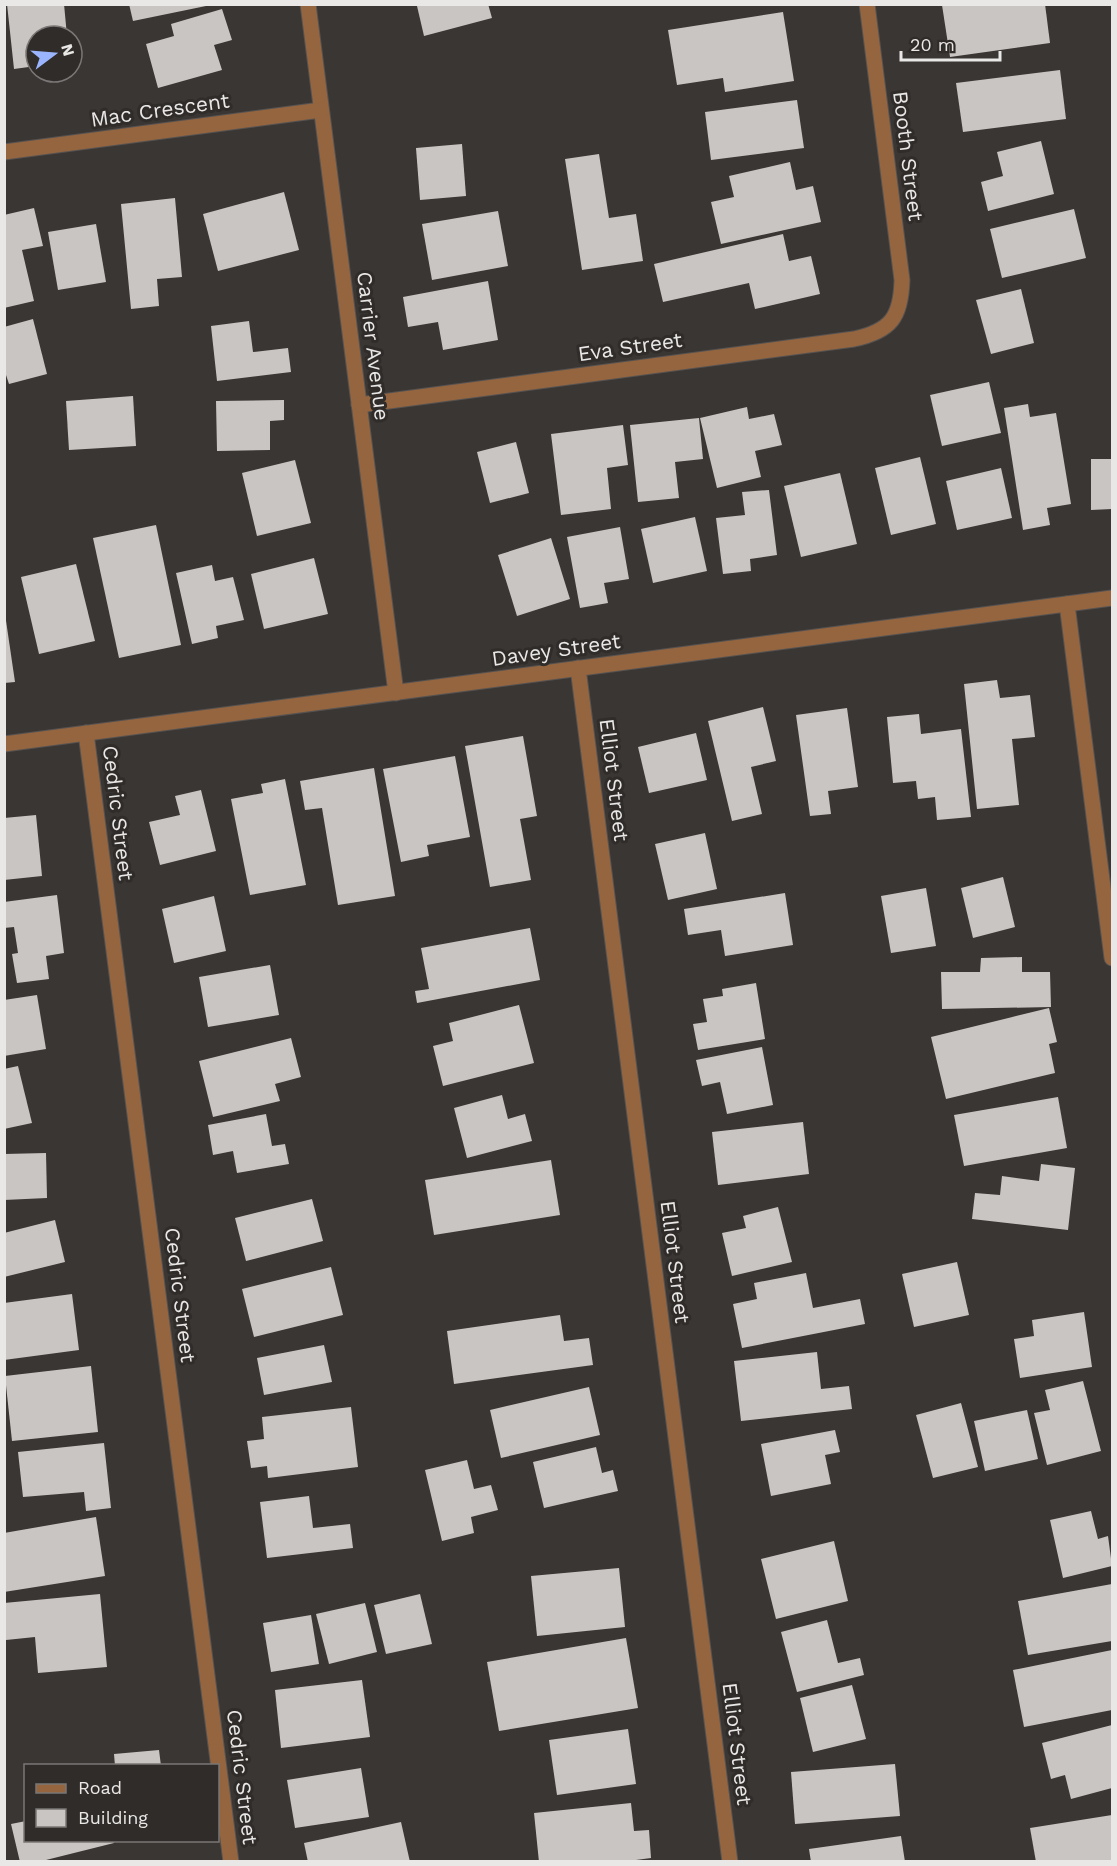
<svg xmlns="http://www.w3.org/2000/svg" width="1117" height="1866" font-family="'Work Sans',sans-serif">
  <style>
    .building { fill: #c9c5c3 }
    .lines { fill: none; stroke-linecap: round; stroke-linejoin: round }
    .minor-casing { stroke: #555251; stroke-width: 17 }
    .minor { stroke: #94653f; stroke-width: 15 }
    .labels { text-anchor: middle; stroke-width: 6; stroke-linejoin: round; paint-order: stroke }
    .street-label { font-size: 21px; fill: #eae8e7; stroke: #2f2c2a }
  </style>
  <rect width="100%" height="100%" fill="#393634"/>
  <g class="building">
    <path d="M7,4H64L67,36H36V66L14,69Z"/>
    <path d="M129,4H206V6L133,21Z"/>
    <path d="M423,4H488L492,18L424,36L417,6Z"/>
    <path d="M1045,4L1050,43L950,57L942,5Z"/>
    <path d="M222,9L232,40L214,45L222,70L158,88L146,44L174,36L171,24Z"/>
    <path d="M783,12L794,81L725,92L723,78L677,85L668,30Z"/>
    <path d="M1060,70L1066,119L963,132L956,83Z"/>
    <path d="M797,100L804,148L711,160L705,112Z"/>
    <path d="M1041,141L1054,194L988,211L981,182L1003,176L997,152Z"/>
    <path d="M462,144L466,196L420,200L416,148Z"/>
    <path d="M599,154L609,218L636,214L643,261L582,270L565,159Z"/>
    <path d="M790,162L796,190L813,186L821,222L721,244L711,202L734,197L729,176Z"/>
    <path d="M284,192L299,250L218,271L203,214Z"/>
    <path d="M175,198L182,277L157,279L159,306L131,309L121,204Z"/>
    <path d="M34,208L43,246L22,250L34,301L4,308V215Z"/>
    <path d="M1074,209L1086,258L1002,278L990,229Z"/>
    <path d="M498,211L508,266L432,280L422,224Z"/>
    <path d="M96,224L106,282L58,290L48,232Z"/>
    <path d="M783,234L789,261L811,256L820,294L755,309L749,283L663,302L654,264Z"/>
    <path d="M488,281L498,340L443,350L438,322L408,327L403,297Z"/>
    <path d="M1021,289L1034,343L991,354L976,300Z"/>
    <path d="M33,319L47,374L9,384L4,369V327Z"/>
    <path d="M249,321L253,352L288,348L291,372L217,381L211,326Z"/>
    <path d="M989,382L1001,433L942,446L930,395Z"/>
    <path d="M133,396L136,446L69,450L66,401Z"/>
    <path d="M284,400V420L270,421V450L217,451L216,401Z"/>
    <path d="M1028,404L1030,417L1056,413L1071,504L1047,508L1050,525L1023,530L1004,408Z"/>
    <path d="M747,407L749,419L774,414L782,445L755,451L761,477L717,488L700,418Z"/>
    <path d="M699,418L703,459L675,462L679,498L638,502L630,425Z"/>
    <path d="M623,425L628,465L607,468L611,509L561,515L551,434Z"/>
    <path d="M516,442L529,493L490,503L477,452Z"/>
    <path d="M920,457L936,524L891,535L875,468Z"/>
    <path d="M1091,459H1112V509L1091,510Z"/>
    <path d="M295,460L311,523L257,536L242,473Z"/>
    <path d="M1001,468L1012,518L957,530L946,481Z"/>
    <path d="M840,473L857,544L801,557L784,486Z"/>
    <path d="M769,490L777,555L750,559L751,571L723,574L716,518L745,515L742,492Z"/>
    <path d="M695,517L707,571L653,583L641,529Z"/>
    <path d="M156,525L181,645L119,658L93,538Z"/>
    <path d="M620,527L629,579L604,583L608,603L580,608L567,537Z"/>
    <path d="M551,538L570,599L517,616L498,555Z"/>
    <path d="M314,558L328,614L264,629L251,574Z"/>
    <path d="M76,564L95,641L39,654L21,577Z"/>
    <path d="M212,565L215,581L233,577L244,620L216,626L218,638L192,644L176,573Z"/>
    <path d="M4,607L15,682L4,683Z"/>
    <path d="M997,680L1000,698L1030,695L1035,737L1012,739L1019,805L977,809L964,684Z"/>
    <path d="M763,707L776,761L751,767L762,814L732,821L708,721Z"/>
    <path d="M847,708L858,787L828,791L831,814L810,816L796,715Z"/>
    <path d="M919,714L921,734L961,729L971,817L937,820L935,797L918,799L916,781L893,783L887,717Z"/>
    <path d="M696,733L707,780L649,793L638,747Z"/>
    <path d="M523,736L537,816L520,819L531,880L490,887L465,746Z"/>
    <path d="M455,756L470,837L427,845L429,856L401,862L383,769Z"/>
    <path d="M374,768L395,896L338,905L322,808L305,810L300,781Z"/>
    <path d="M285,779L306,885L250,895L231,799L263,793L261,784Z"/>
    <path d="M201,790L216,851L160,865L149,822L180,815L175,796Z"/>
    <path d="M36,815L42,876L4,880V818Z"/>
    <path d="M705,833L717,889L668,900L655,844Z"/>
    <path d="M1003,877L1015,927L973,938L961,888Z"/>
    <path d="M926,888L936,946L891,953L881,896Z"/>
    <path d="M785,893L793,945L725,956L721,930L688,935L684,909Z"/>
    <path d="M57,895L64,953L46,956L49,979L17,983L12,954L18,953L14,927L4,928V902Z"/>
    <path d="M214,896L226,951L174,963L162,909Z"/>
    <path d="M530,928L540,980L417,1003L415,991L429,989L421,948Z"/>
    <path d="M1022,957V972H1050L1051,1007L942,1009L941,972H980L981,958Z"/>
    <path d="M270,965L279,1015L208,1027L199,977Z"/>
    <path d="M756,983L765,1039L698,1050L693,1024L707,1022L703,999L723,996L722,989Z"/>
    <path d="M37,995L46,1049L4,1056V1000Z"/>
    <path d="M519,1005L534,1063L443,1086L433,1046L453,1041L449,1023Z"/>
    <path d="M1049,1008L1057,1042L1049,1044L1055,1073L946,1099L931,1037Z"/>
    <path d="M291,1038L301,1077L275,1084L280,1101L213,1117L199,1061Z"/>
    <path d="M762,1047L773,1105L727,1114L720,1082L702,1086L696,1060Z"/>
    <path d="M18,1066L32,1123L4,1129V1069Z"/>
    <path d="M502,1095L508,1119L525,1114L532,1141L467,1158L454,1108Z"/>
    <path d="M1058,1097L1067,1148L964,1166L954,1115Z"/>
    <path d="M266,1114L272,1146L285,1144L289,1164L237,1173L233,1151L213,1155L208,1125Z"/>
    <path d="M803,1122L809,1174L718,1185L712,1132Z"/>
    <path d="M46,1153L47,1198L4,1200V1154Z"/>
    <path d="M551,1160L560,1215L434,1235L425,1180Z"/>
    <path d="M1041,1164L1075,1168L1068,1230L972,1219L975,1193L1000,1195L1002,1176L1039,1181Z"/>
    <path d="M312,1199L323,1241L246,1261L235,1218Z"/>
    <path d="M778,1207L792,1262L732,1276L722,1233L746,1228L743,1216Z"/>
    <path d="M55,1220L65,1262L4,1277V1233Z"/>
    <path d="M957,1262L969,1315L914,1327L902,1274Z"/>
    <path d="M331,1267L343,1315L254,1337L242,1289Z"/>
    <path d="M806,1273L813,1308L860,1299L865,1324L742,1348L733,1304L757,1299L754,1283Z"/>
    <path d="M72,1294L79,1350L4,1360V1303Z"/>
    <path d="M1084,1312L1092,1367L1020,1378L1014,1339L1034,1336L1032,1320Z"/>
    <path d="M560,1315L564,1341L589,1338L593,1365L454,1384L447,1331Z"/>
    <path d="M324,1345L332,1382L264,1395L257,1358Z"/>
    <path d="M817,1352L821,1389L849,1386L852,1409L741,1421L734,1361Z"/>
    <path d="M91,1366L98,1432L12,1441L5,1376Z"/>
    <path d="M1083,1381L1101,1451L1047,1465L1034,1413L1050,1410L1045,1390Z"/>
    <path d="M589,1387L600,1435L501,1458L490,1410Z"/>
    <path d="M961,1403L978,1467L933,1478L916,1415Z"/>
    <path d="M351,1407L358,1467L268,1478L267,1466L251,1468L247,1441L264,1439L262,1417Z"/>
    <path d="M1027,1410L1038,1459L985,1471L974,1421Z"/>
    <path d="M835,1430L840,1452L825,1455L831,1484L771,1496L761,1444Z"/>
    <path d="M104,1443L111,1508L86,1511L84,1492L23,1497L18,1452Z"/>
    <path d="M596,1447L602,1473L613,1470L618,1491L544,1508L533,1462Z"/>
    <path d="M467,1460L474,1489L491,1485L498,1510L471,1517L474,1533L442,1541L425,1470Z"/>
    <path d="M309,1496L313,1528L350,1524L353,1548L267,1558L260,1502Z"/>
    <path d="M1091,1511L1098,1539L1108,1536L1112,1566L1063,1578L1050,1520Z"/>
    <path d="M96,1517L105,1576L4,1592V1533Z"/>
    <path d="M834,1541L848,1601L776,1619L761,1559Z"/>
    <path d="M619,1568L625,1627L537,1636L531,1576Z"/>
    <path d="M1112,1584V1641L1028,1655L1018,1601Z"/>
    <path d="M100,1594L107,1667L38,1673L35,1637L6,1640L4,1603Z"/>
    <path d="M420,1594L432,1644L386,1654L374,1605Z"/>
    <path d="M365,1603L377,1652L329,1664L316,1614Z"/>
    <path d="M311,1615L319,1664L271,1672L263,1623Z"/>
    <path d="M827,1620L838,1663L860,1658L864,1675L797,1692L781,1632Z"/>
    <path d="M626,1638L638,1708L499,1731L487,1662Z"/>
    <path d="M1112,1650V1710L1024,1727L1013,1670Z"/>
    <path d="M362,1680L370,1737L281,1748L275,1690Z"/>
    <path d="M852,1685L866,1739L813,1752L800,1698Z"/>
    <path d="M1112,1725V1788L1071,1799L1065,1775L1051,1779L1042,1743Z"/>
    <path d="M628,1729L636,1784L557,1795L549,1740Z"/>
    <path d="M159,1750L161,1766H115L114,1754Z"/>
    <path d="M895,1764L900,1816L795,1824L791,1772Z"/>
    <path d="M361,1768L369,1817L295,1828L287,1780Z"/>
    <path d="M631,1803L634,1831L649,1830L651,1858L621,1862H539L534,1813Z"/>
    <path d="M1112,1815V1862H1036L1030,1828Z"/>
    <path d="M26,1821V1840H113L114,1843L38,1862H20L11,1824Z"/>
    <path d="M401,1822L410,1862H308L304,1843Z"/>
    <path d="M901,1836L905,1862H811L809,1849Z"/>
  </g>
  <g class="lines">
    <defs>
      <g id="minor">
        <path d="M308,4L396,693"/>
        <path d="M4,152L321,110"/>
        <path d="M359,405L854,339C891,331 901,317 902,280L867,4"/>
        <path d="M1067,604L1112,958"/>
        <path d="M578,668L730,1862"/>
        <path d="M86,733L231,1862"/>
        <path d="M4,744L1112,598"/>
      </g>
    </defs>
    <use href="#minor" class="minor-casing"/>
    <use href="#minor" class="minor"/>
  </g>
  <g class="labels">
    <g class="street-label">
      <text transform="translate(160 110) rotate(-8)" y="7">Mac Crescent</text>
      <text transform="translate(908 156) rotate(83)" y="7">Booth Street</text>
      <text transform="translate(373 346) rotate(83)" y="7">Carrier Avenue</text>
      <text transform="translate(630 347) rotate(-8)" y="7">Eva Street</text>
      <text transform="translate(556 650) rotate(-8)" y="7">Davey Street</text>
      <text transform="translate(614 780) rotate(83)" y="7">Elliot Street</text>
      <text transform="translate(118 813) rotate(83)" y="7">Cedric Street</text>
      <text transform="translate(675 1262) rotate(83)" y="7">Elliot Street</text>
      <text transform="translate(180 1295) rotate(83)" y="7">Cedric Street</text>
      <text transform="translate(737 1744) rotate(83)" y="7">Elliot Street</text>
      <text transform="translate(242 1777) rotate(83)" y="7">Cedric Street</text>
    </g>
  </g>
  <rect width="1117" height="1866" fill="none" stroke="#eae8e7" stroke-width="12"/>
  <rect x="24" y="1764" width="195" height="78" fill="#2f2c2a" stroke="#7a7776" stroke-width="1.5"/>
  <rect x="36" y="1784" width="30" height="9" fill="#94653f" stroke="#7a7776" stroke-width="1.5"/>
  <text x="78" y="1794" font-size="18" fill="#eae8e7">Road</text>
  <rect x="36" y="1809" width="30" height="18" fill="#c9c5c3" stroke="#7a7776" stroke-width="1.5"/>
  <text x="78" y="1824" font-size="18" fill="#eae8e7">Building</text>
  <g transform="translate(54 54) rotate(74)"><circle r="28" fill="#2f2c2a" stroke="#7a7776" stroke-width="1.5"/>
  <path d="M0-4.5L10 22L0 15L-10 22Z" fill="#9ab5fd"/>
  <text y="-9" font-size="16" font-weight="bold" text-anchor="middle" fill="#eae8e7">N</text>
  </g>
  <path d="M901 51v9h99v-9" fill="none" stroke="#eae8e7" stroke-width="3"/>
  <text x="910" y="51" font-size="18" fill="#eae8e7" stroke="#2f2c2a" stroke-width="4.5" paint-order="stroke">20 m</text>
</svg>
